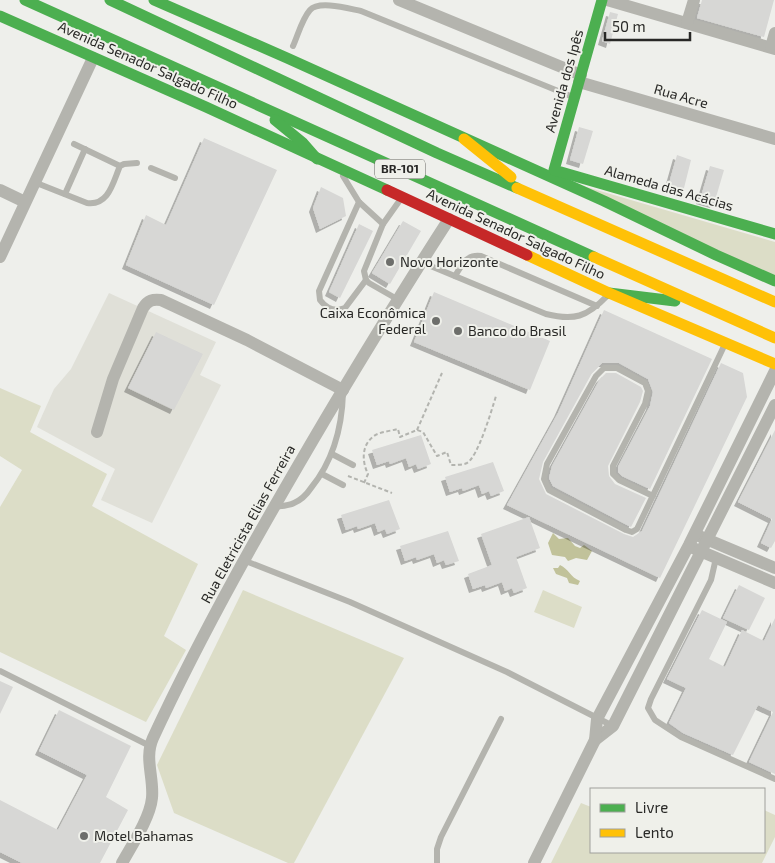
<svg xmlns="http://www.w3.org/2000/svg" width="775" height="863" font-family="'Exo 2',sans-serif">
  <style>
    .built { fill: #e0e0d8 }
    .green { fill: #dcddc7 }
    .water { fill: #c1c29a }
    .building { fill: #d7d7d5; filter: url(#shadow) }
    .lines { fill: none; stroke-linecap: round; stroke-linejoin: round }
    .path { stroke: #b3b4af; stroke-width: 2; stroke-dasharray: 4 2.5; stroke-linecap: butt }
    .lane { stroke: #b4b4ae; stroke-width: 6 }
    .street { stroke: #b4b4ae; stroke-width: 12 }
    .fast { stroke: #4caf50; stroke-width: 11 }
    .slow { stroke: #ffc107; stroke-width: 11 }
    .jam { stroke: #c62828; stroke-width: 11 }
    .poi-dot { fill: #6d6e6b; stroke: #eff0ea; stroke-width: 2 }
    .labels { text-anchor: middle; stroke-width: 4; stroke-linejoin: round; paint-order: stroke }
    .shield { fill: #eff0ea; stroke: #646461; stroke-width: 1 }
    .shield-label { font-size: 12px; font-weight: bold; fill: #282826 }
    .street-label { font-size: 14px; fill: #282826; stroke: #eff0ea }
    .poi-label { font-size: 14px; fill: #282826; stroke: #eff0ea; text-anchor: start }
  </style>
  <defs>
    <filter id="shadow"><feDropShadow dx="-4" dy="4" stdDeviation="0" flood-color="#0004"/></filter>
  </defs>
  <rect width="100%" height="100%" fill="#eeefeb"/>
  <path class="built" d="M109,293L216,342L200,375L221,385L152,523L101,500L115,469L37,427L54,389L71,369Z"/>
  <g class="green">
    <path d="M552,177L775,242V278Z"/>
    <path d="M0,388L41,406L30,432L107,474L92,506L198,564L164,636L186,650L146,722L0,652V507L22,470L0,456Z"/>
    <path d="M243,590L404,658L294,863H288L174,813L157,765Z"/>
    <path d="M543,590L582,607L574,628L534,612Z"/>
    <path d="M581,803L591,807V852H764V810L775,815V837L762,863H551Z"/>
  </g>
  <g class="water">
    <path d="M553,533L559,539L568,538L575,546L580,548L584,545L592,551L587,560L576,558L568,561L565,557L552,555L548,543Z"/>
    <path d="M560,565C569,569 570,577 580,581L578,585L569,583L567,578L556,574L553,568H558Z"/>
  </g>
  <g class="building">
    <path d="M702,0H774L764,37L697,18Z"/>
    <path d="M610,12L618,14L610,44L602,41Z"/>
    <path d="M579,127L593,131L583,164L570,160Z"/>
    <path d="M204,138L277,170L214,305L126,265L146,215L166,225Z"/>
    <path d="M677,155L691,160L683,192L668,187Z"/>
    <path d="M710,166L724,170L714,204L700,200Z"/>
    <path d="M321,187L343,198L346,216L320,229L313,208Z"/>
    <path d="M403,221L421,231L390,284L372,273Z"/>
    <path d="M359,224L373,231L340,298L329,292Z"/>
    <path d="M434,292L550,341L530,390L414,342Z"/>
    <path d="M604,310L712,359L650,489L622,476L618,472V467L650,406L653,392L648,379L619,363H602L592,373L543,462L539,479L546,494L624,534L633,537L642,531L721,363L743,373L747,397L660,578L507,505L558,413Z"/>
    <path d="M156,332L203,354L174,410L128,388Z"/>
    <path d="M606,373H616L641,387L643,391L640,402L608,466L609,476L615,484L646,498L631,527L553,486L549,478L552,466L600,379Z"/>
    <path d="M775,430V541L771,548L761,543L772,519L738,502Z"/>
    <path d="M421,435L431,464L418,469L416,464L409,467L406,458L390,464L389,461L377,465L372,450Z"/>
    <path d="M493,462L504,491L491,496L489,491L482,494L479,485L463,491L462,488L450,492L445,477Z"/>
    <path d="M389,500L400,529L387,534L385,529L378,532L375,523L358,529L357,526L346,530L341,515Z"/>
    <path d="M529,517L540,548L516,557L527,588L514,593L512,588L505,591L502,582L486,588L485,585L473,589L468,574L492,565L481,534Z"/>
    <path d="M448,531L459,561L446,565L444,560L437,563L434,554L417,560L416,557L405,561L400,546Z"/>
    <path d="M739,585L765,598L749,630L723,618Z"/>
    <path d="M702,610L727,622L709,659L725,667L742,630L764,641L775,618V774L749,762L773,712L758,705L733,755L683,733L669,723L686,688L667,679Z"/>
    <path d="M0,681L13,687L0,714Z"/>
    <path d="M59,710L131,746L106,797L128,810L100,863H22L0,852V800L58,830L87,775L39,751Z"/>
  </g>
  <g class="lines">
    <g class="path">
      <path d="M417,430L442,373"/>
      <path d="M348,476L392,493"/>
      <path d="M364,483L368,474C362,462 361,445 374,436C379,432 390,431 398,429L400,437L417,430L423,432L437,456L447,452L451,465C455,465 463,465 467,463C478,457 492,409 496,396"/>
    </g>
    <g class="lane">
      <path d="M293,46C298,35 302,19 310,10C319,0 350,9 361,11L573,97"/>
      <path d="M74,144L120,166"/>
      <path d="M151,168L175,178"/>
      <path d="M343,176L359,202L383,224"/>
      <path d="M34,182L87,203C109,206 113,182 120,166L124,164L137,163"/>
      <path d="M65,194L85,149"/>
      <path d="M359,202L319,291L320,300C326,308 335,312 345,308L366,280"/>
      <path d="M421,262L546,314C574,321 587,317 607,296"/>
      <path d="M455,276C462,265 466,254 481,256L597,306"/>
      <path d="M397,299L369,283L366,280L364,271L383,224L400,200"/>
      <path d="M332,454L353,465"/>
      <path d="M322,474L343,485"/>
      <path d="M653,496L619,480L613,474V466L645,404L648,391L645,383L617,368H604L596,376L547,464L544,479L549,490L626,530L632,532L637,529L725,344"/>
      <path d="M274,507C280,506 288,506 294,503C301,500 307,494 311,488C333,461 342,428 343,393"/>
      <path d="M716,558L711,580L651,699L648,708L655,720L681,737L775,779"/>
      <path d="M243,560L350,602L507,672L613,726"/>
      <path d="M0,671L150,746"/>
      <path d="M437,863V849L441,837L501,719"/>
    </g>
    <g class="street">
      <path d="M399,0L581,75"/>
      <path d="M607,0L775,49"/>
      <path d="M687,23L694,0"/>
      <path d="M771,47L775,33"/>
      <path d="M579,82L775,139"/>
      <path d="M0,190L25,202"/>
      <path d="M0,257L93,58"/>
      <path d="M97,432L113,379L143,308C148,300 153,299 161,300L247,340L343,390"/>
      <path d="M699,536L775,568"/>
      <path d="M693,548L775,583"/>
      <path d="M595,740L613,726L775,405"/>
      <path d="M122,863C132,845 150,818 152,798C154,777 144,758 153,738C204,628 264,523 326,418C366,351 407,284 449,219"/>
      <path d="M534,863L595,740L597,719L689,545L775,371"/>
    </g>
    <g class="fast">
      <path d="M25,0L594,257"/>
      <path d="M110,0L437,153L517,188"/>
      <path d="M154,0L287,58L604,201L716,255L775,281"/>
      <path d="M602,0L554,170L775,234"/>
      <path d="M0,16L206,107L387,190"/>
      <path d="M275,120L303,143L317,159"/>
      <path d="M609,293L675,301"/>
    </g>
    <g class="slow">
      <path d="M464,139L511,177"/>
      <path d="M517,188L775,302"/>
      <path d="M527,255L609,293L775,364"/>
      <path d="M594,257L775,338"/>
    </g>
    <path class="jam" d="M387,190L527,255"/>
  </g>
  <g class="poi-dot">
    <circle cx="390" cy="262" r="5"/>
    <circle cx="436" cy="321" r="5"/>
    <circle cx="458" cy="331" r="5"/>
    <circle cx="84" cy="836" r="5"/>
  </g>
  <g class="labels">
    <rect class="shield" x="375" y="159.5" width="50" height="19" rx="4"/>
    <g class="shield-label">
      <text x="400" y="173">BR-101</text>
    </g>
    <g class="street-label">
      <text transform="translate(148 65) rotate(24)" y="5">Avenida Senador Salgado Filho</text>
      <text transform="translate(564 81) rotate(-74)" y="5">Avenida dos Ipês</text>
      <text transform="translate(681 96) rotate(16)" y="5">Rua Acre</text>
      <text transform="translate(669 188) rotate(16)" y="5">Alameda das Acácias</text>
      <text transform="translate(516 234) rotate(25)" y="5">Avenida Senador Salgado Filho</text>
      <text transform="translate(248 524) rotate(-61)" y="5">Rua Eletricista Elias Ferreira</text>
    </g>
    <g class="poi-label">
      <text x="400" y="267">Novo Horizonte</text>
      <text x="426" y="318" text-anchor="end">Caixa Econômica<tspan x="426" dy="16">Federal</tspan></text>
      <text x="468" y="336">Banco do Brasil</text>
      <text x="94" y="841">Motel Bahamas</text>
    </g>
  </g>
  <rect x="590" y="788" width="175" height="65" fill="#eff0ea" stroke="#9fa09c"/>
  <rect x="600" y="804" width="25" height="8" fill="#4caf50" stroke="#9fa09c"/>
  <text x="635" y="813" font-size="15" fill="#282826">Livre</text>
  <rect x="600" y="829" width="25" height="8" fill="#ffc107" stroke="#9fa09c"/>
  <text x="635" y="838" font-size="15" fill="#282826">Lento</text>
  <path d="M605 32v8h85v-8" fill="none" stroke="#282826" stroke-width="2.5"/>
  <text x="612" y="32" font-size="15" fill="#282826" stroke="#eff0ea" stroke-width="4" paint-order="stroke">50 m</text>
</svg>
